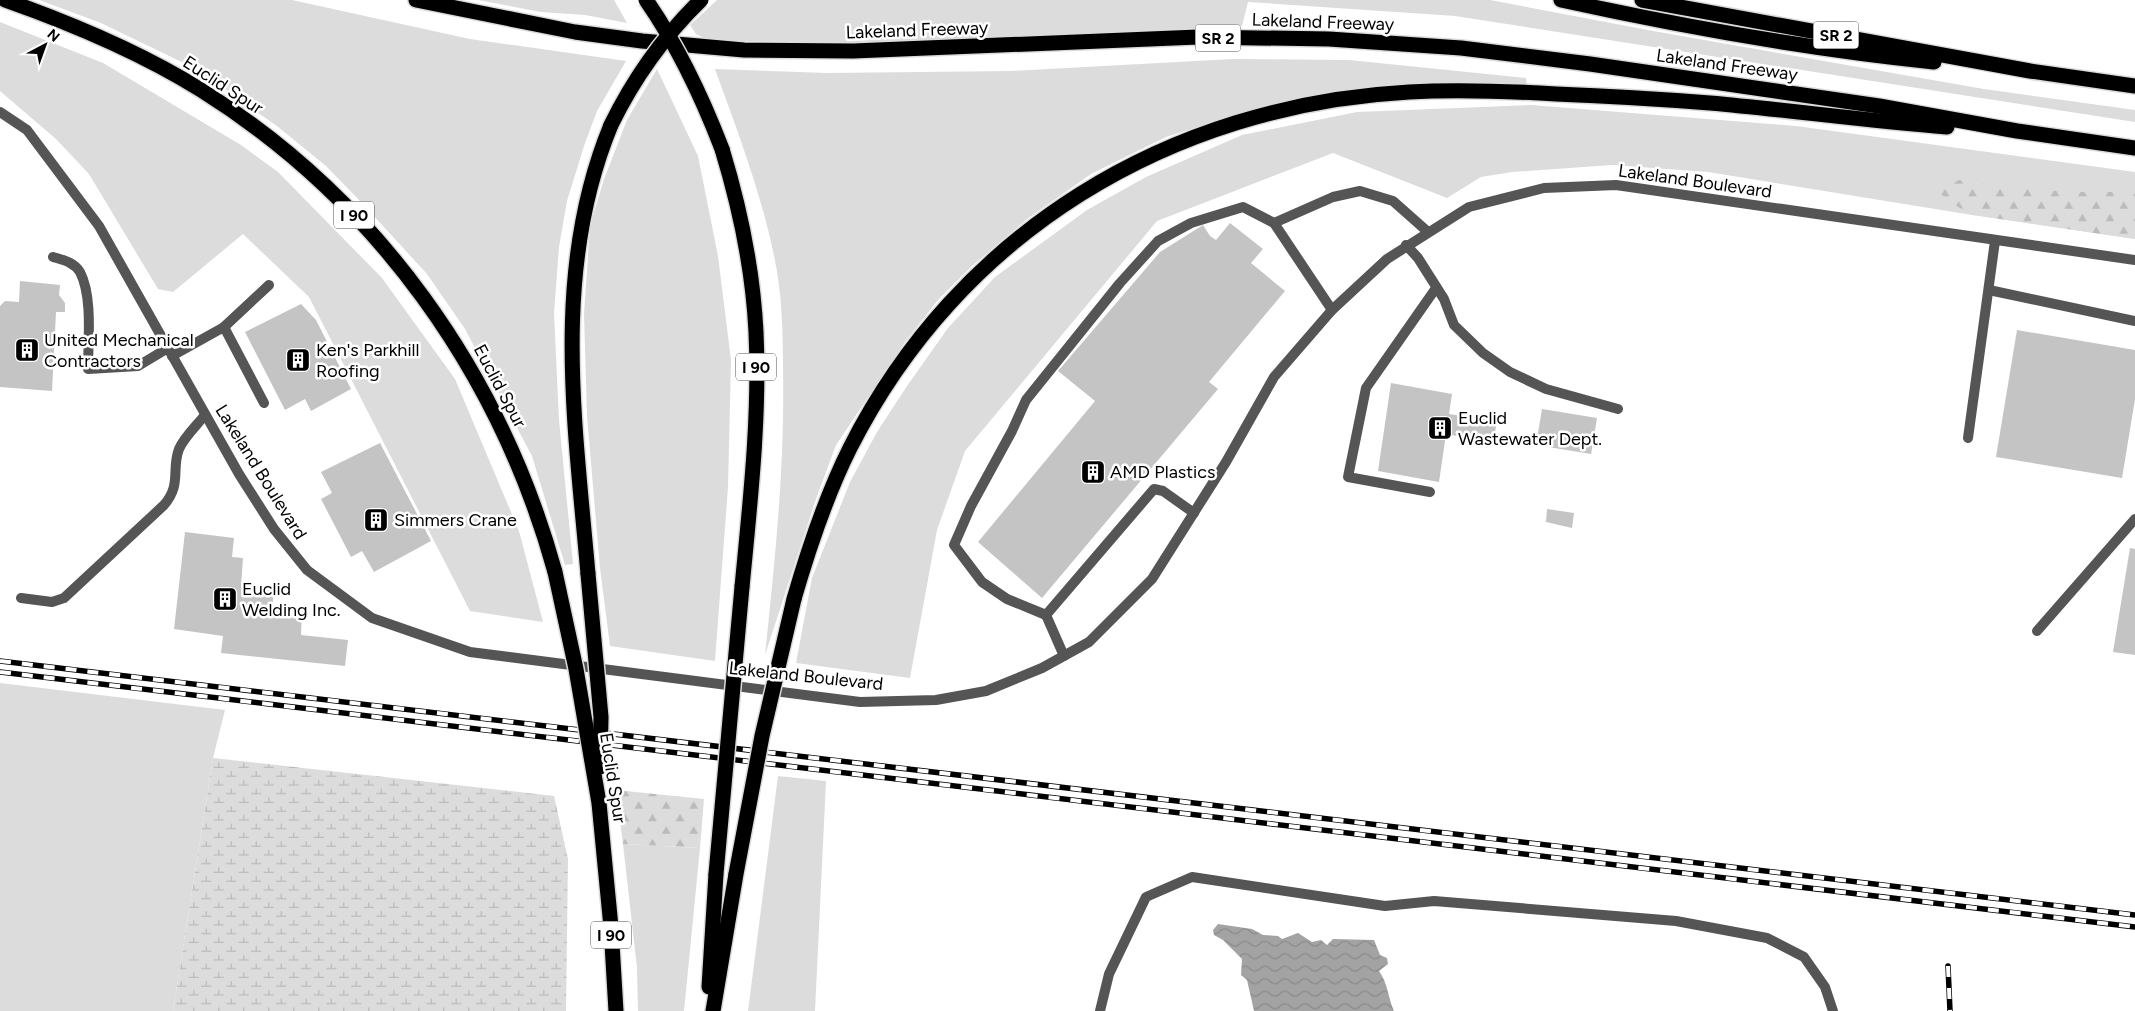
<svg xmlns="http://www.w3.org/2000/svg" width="2135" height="1011" font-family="Figtree,sans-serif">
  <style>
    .grass { fill: #dcdcdc }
    .forest { fill: url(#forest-firs) }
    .wetland { fill: url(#wetland-marsh) }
    .water { fill: url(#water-waves) }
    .building { fill: #c4c4c4 }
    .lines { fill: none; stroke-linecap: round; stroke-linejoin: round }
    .motorway-casing { stroke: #dbdbdb; stroke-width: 18 }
    .service { stroke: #555; stroke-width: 10 }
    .tertiary { stroke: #555; stroke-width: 10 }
    .motorway { stroke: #000; stroke-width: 15 }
    .rail-casing { stroke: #000; stroke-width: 5.5 }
    .rail { stroke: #fff; stroke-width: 4; stroke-dasharray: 11; stroke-linecap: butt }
    .motorway-bridge-casing { stroke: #dbdbdb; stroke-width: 18; stroke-linecap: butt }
    .motorway-bridge { stroke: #000; stroke-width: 15 }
    .labels { text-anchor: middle; stroke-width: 5; stroke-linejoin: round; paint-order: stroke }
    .shield { fill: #fff; stroke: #4c4c4c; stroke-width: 1 }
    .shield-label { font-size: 16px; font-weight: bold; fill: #000 }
    .street-label { font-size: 18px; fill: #000; stroke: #fff }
    .poi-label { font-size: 18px; fill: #000; stroke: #fff; text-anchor: start }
  </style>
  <defs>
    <pattern id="forest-firs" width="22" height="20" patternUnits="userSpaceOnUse" patternTransform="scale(1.25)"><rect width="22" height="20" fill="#dcdcdc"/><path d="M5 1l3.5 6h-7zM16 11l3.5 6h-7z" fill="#bbb"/></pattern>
    <pattern id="wetland-marsh" width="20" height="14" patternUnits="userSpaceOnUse" patternTransform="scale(1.25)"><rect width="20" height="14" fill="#dcdcdc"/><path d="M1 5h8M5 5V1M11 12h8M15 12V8" fill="none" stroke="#bbb"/></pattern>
    <pattern id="water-waves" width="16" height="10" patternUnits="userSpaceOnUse" patternTransform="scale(1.25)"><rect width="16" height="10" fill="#a3a3a3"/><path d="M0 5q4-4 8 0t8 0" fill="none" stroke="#8b8b8b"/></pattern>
  </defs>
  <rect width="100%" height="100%" fill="#fff"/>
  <g class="grass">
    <path d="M39,0H292L470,39L626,61L597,111L584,146L567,201L559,247L554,313L559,420L573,564L565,565L532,456L465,329L427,274L361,202L326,166L277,126L194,68L101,23Z"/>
    <path d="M478,0H614L627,23L585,15L541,12Z"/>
    <path d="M717,0H1490L1653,31L1984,89L2135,110V122L1455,16L1248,2L1242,26L869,44L708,40L696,34L690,25Z"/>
    <path d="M0,22L103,63L241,145L278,172L382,278L455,379L519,531L543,622L470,611L309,297L243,234L173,292L158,289L89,174L56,139L0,91Z"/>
    <path d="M1233,59L1349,60L1526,78L1527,87L1466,84L1371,86L1262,107L1166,137L1091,174L1027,219L972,266L938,300L905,342L836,445L816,499L765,655C775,560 785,465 783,369C783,332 782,292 774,256C761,192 737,130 715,69L827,73L1011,71Z"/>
    <path d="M657,69L698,156L718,256L731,360L728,487L715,661L610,646L600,568L587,416L584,314L590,226L604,179L627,120Z"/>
    <path d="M1531,105L1796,126L2135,172V239L1966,214L1708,172L1612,165L1512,172L1481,177L1447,198L1333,153L1157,221L965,451L937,530L910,678L796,663L812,578L850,482L877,432L907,386L948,328L995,277L1087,210L1146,177L1242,135L1357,112Z"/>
    <path d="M0,683L225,710L213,758L173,1011H0Z"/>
    <path d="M778,776L826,781L815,1011H748Z"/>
    <path d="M623,844L700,848L684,1011H638L637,968Z"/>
  </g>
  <g class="forest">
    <path d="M1959,180L2011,188L2073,192H2135V239L1973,215L1953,204L1937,191Z"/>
    <path d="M616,790L704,799L700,848L623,844Z"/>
  </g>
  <path class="wetland" d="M213,758L554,796L568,859L566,1011H173Z"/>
  <path class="water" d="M1218,924L1252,929L1263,935L1278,936L1282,939L1298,933L1312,942L1321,940L1327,945L1333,939L1374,940L1380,955L1387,958L1388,964L1379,971C1388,983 1388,998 1394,1011H1254L1247,980L1241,975L1242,959L1223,940L1214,935L1213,930Z"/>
  <g class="building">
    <path d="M1230,223L1263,249L1251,263L1285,291L1209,382L1218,389L1042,598L978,542L1095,401L1058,371L1160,252L1203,225L1210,236L1216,240Z"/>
    <path d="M20,281L60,285L59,295L65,303V312H56L52,391L0,387V306L5,301L19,302Z"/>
    <path d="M301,304L316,320L351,389L311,411L305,399L285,410L245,332Z"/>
    <path d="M2017,330L2135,350V399L2122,478L1996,457Z"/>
    <path d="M1391,383L1452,394L1449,414L1497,421L1493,443L1446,434L1439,482L1378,471Z"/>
    <path d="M1542,409L1597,418L1591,454L1536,445Z"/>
    <path d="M380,443L431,541L374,572L362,551L351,557L321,499L332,493L321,472Z"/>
    <path d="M1547,509L1574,513L1572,528L1546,522Z"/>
    <path d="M185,532L234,538L232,557L243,558L241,587L273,591V607L302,610L301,635L348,640L345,666L221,653L223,636L174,629Z"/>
    <path d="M2130,548L2135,549V655L2113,652Z"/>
  </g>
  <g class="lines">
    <defs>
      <g id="motorway">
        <path d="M5,0C73,24 140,52 201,90C377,200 500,373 555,572"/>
        <path d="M416,0L575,32L642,41L744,50L853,51L1198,37L1329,39L1461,48L1590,64L1879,106L2017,131L2135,148"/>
        <path d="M1561,0C1684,27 1808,49 1934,62"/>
        <path d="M1642,0L2030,71L2135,86"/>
        <path d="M722,149C740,208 753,271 756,332C760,417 750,503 742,587"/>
        <path d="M588,574C575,423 551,270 611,125"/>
        <path d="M794,599C809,547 826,496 850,448C959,232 1170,105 1409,92C1458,89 1507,91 1556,94C1607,96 1659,99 1710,103C1789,110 1868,121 1947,127"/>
        <path d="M599,803L611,927L616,1011"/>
        <path d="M709,987L716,874"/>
        <path d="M713,1011L736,874"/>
      </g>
    </defs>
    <use href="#motorway" class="motorway-casing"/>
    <g class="service">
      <path d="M1274,223L1333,197L1360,191L1393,201L1428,232"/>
      <path d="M1406,245L1418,258L1444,299L1454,325L1483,353L1510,372L1546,389L1618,409"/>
      <path d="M53,257C63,260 74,262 80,272C93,297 88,342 88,369L138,366L168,348"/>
      <path d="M1989,290L2135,321"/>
      <path d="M224,327L269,285"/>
      <path d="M172,356L224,327L264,403"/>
      <path d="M1968,438L1995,241"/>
      <path d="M1430,492L1348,477L1366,388L1436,288"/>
      <path d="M21,598L52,602L64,598L164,505C182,484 171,470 179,449C184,437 197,425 205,415"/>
      <path d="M1046,615L1007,599L982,582L954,545L971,506L1012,431L1026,400L1120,283L1158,241L1191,223L1243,207L1274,223L1332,310"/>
      <path d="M2037,631L2135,519"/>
      <path d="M1064,656L1046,615L1154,489L1163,491L1194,513"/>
      <path d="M1100,1011L1109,974L1146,897L1192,877L1385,906L1434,901L1676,921L1767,938L1804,957L1825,987L1833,1011"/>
    </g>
    <path class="tertiary" d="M0,112L27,130L99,226L239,474L274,529L307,570L372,618L470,652L860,702L936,700L986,691L1042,668L1089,642L1152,579L1226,462L1274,377L1332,310L1387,259L1469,207L1544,188L1616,185L2135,260"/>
    <use href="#motorway" class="motorway"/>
    <defs>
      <g id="rail">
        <path d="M0,661L2135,915"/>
        <path d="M0,672L2135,927"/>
        <path d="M1948,966L1950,1011"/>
      </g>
    </defs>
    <use href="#rail" class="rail-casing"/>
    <use href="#rail" class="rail"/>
    <defs>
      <g id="motorway-bridge">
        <path d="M646,0C678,46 702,97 722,149"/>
        <path d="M611,125C634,78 663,37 701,0"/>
        <path d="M555,572L576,669L599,803"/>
        <path d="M588,574L601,717L600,767"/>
        <path d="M716,874L742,587"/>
        <path d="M736,874L762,736L794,599"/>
      </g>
    </defs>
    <use href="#motorway-bridge" class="motorway-bridge-casing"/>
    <use href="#motorway-bridge" class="motorway-bridge"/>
  </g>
  <defs>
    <symbol id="building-square" viewBox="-11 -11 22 22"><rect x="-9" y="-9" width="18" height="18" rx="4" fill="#000" stroke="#fff"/><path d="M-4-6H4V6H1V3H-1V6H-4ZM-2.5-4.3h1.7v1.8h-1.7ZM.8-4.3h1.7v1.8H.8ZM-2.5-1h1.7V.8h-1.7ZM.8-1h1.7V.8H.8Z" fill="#fff"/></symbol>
  </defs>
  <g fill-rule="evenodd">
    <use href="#building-square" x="13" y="336" width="28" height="28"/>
    <use href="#building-square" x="284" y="346" width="28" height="28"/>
    <use href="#building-square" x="1426" y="414" width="28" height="28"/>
    <use href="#building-square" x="1079" y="458" width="28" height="28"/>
    <use href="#building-square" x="362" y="506" width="28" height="28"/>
    <use href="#building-square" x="211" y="585" width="28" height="28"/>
  </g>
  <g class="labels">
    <g class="shield">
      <rect x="1813.5" y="21.5" width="45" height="27" rx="4"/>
      <rect x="1195.5" y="24.5" width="45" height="27" rx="4"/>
      <rect x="334" y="201.5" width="40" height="27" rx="4"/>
      <rect x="736" y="353.5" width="40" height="27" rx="4"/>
      <rect x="591" y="921.5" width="40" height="27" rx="4"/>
    </g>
    <g class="shield-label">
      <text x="1836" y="41">SR 2</text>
      <text x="1218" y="44">SR 2</text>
      <text x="354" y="221">I 90</text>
      <text x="756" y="373">I 90</text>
      <text x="611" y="941">I 90</text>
    </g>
    <g class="street-label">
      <text transform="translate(1323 22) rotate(2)" y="6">Lakeland Freeway</text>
      <text transform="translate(917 30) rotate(-2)" y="6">Lakeland Freeway</text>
      <text transform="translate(1727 65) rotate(8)" y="6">Lakeland Freeway</text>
      <text transform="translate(223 85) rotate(33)" y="6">Euclid Spur</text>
      <text transform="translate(1695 181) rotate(8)" y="6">Lakeland Boulevard</text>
      <text transform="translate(500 386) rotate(62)" y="6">Euclid Spur</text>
      <text transform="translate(261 472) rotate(58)" y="6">Lakeland Boulevard</text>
      <text transform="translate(806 676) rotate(6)" y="6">Lakeland Boulevard</text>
      <text transform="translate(613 778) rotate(81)" y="6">Euclid Spur</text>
    </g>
    <g class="poi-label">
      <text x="44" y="346">United Mechanical<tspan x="44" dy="21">Contractors</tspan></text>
      <text x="316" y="356">Ken's Parkhill<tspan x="316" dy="21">Roofing</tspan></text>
      <text x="1458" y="424">Euclid<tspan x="1458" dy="21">Wastewater Dept.</tspan></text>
      <text x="1110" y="478">AMD Plastics</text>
      <text x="394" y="526">Simmers Crane</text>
      <text x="242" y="595">Euclid<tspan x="242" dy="21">Welding Inc.</tspan></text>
    </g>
  </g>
  <g transform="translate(45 45) rotate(41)" stroke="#ffffff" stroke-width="4" paint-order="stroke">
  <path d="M0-4L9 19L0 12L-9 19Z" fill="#000000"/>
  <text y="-8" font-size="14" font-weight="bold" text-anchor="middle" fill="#000000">N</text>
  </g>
</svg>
